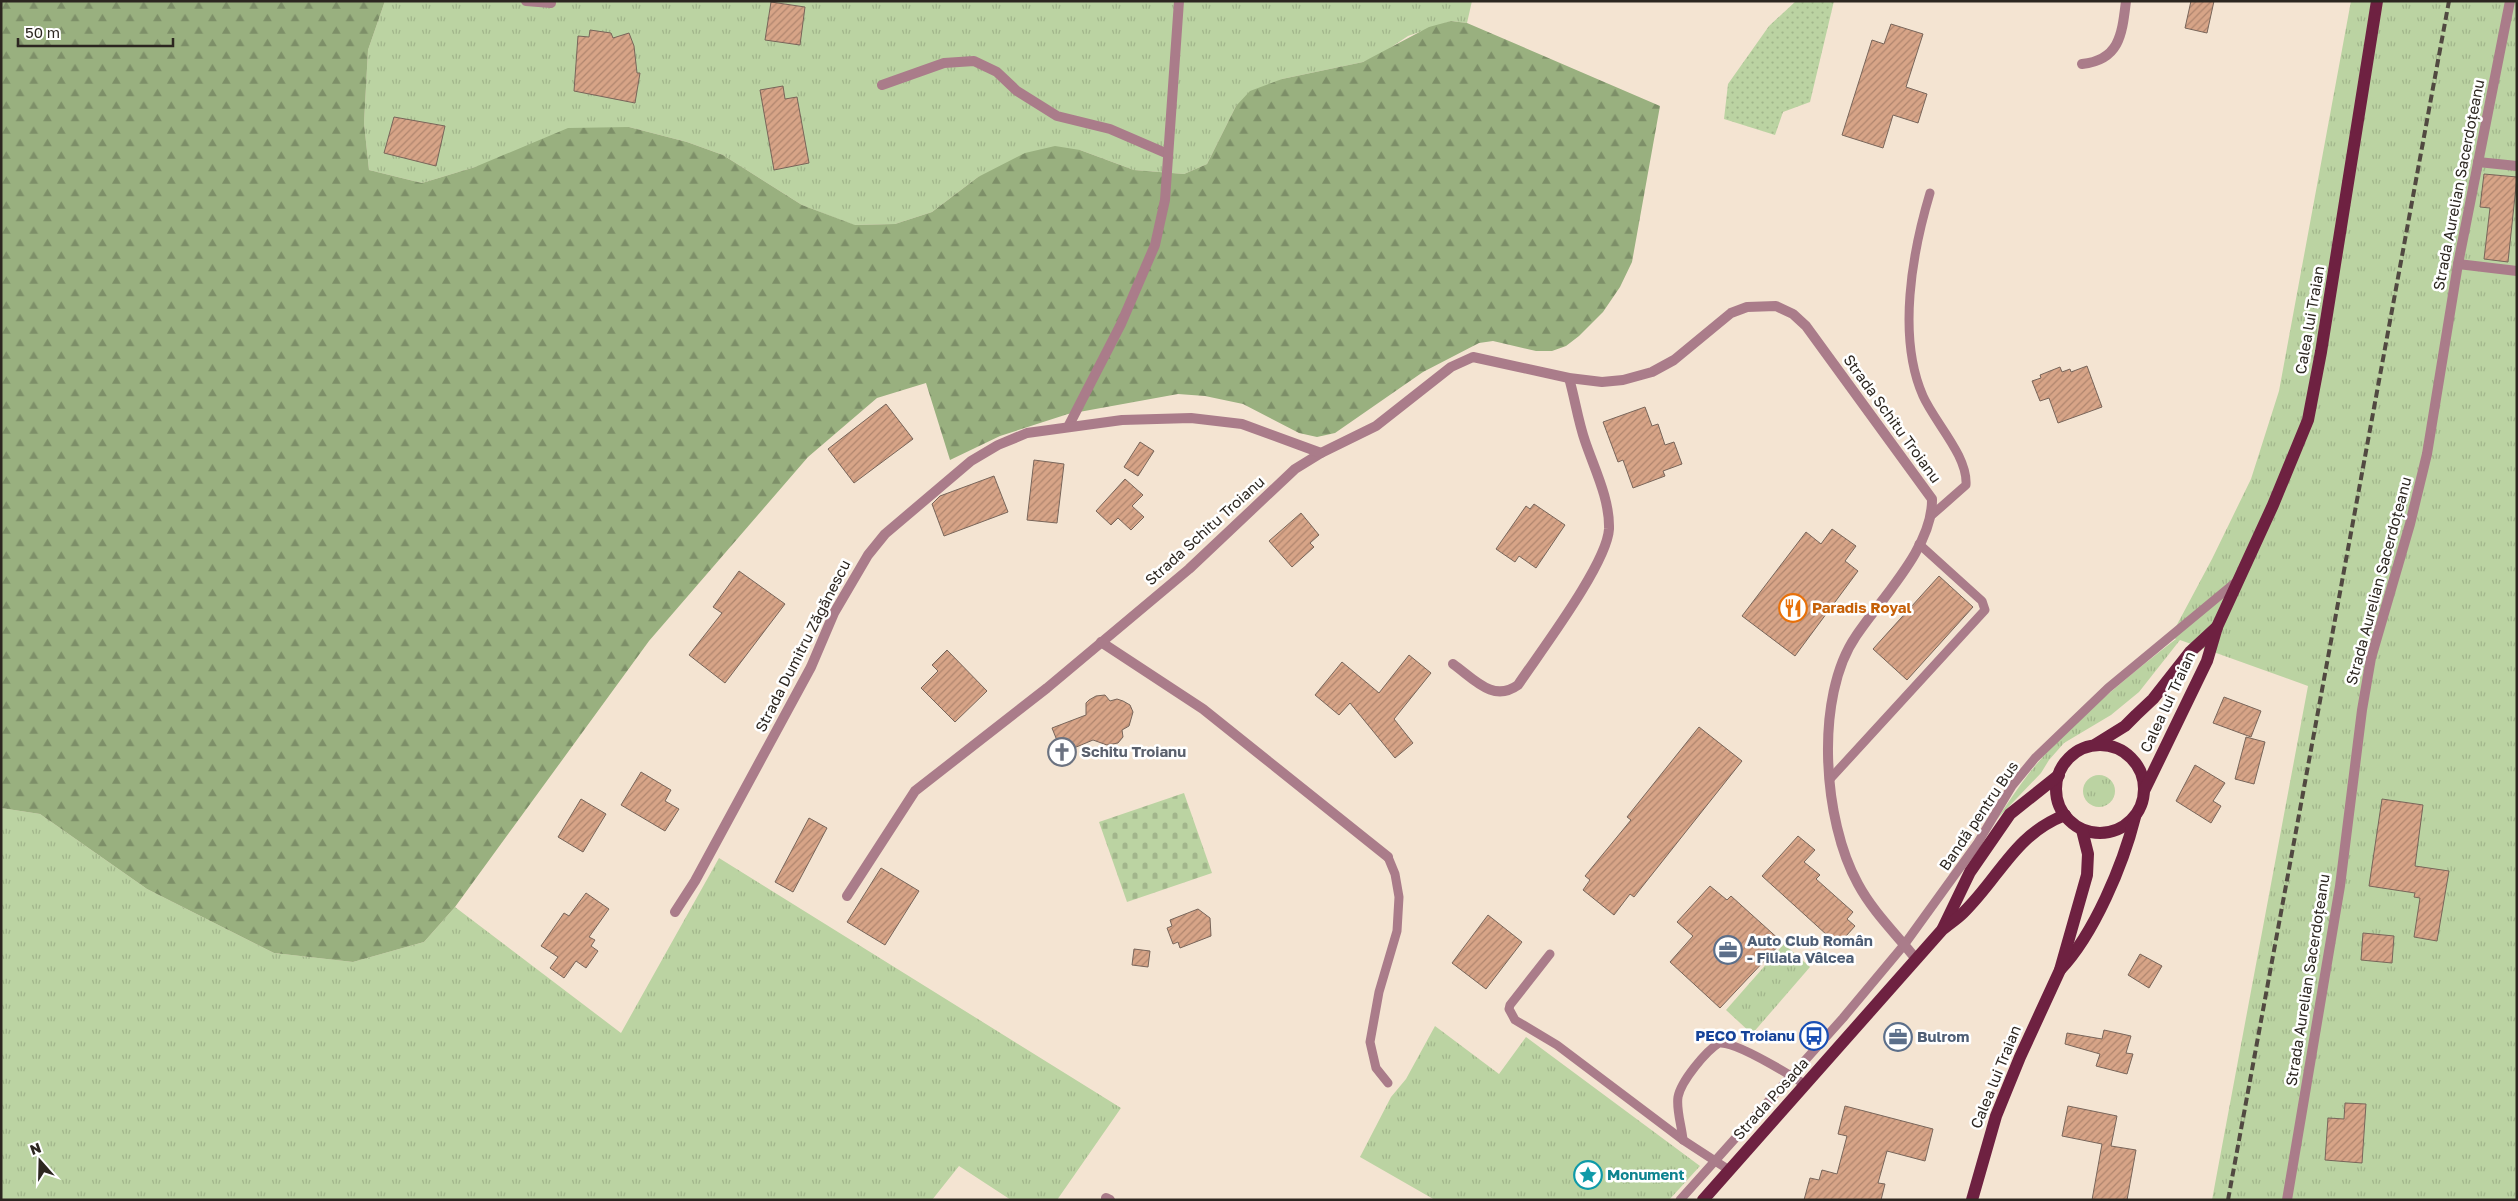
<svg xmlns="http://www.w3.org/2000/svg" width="2518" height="1201" font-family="'Golos Text',sans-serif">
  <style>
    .grass { fill: url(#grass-tufts) }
    .forest { fill: url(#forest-firs) }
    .cemetery { fill: url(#cemetery-stones) }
    .garden { fill: url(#garden-dots) }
    .building { fill: url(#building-hatch); stroke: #78655a }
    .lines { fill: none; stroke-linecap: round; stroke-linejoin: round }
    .service { stroke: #aa7c8a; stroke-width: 9 }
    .minor { stroke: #aa7c8a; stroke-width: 10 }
    .primary { stroke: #6e2141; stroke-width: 12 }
    .rail { stroke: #514941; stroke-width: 4; stroke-dasharray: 8 4; stroke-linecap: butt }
    .labels { text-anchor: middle; stroke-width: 5; stroke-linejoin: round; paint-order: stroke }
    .street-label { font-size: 15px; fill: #2c2620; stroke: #fff }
    .food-label { font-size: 15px; font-weight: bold; fill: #c56008; stroke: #fff; text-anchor: start }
    .worship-label { font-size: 15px; font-weight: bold; fill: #5b616d; stroke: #fff; text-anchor: start }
    .service-label { font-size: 15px; font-weight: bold; fill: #4e5e75; stroke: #fff; text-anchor: start }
    .transit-label { font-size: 15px; font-weight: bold; fill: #164399; stroke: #fff; text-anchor: end }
    .culture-label { font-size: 15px; font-weight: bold; fill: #0d838f; stroke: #fff; text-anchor: start }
  </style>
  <defs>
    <pattern id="grass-tufts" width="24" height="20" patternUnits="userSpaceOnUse" patternTransform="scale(1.25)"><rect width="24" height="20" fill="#bbd3a2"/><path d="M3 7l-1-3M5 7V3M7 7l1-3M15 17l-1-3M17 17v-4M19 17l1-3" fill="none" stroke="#a1b58b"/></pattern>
    <pattern id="forest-firs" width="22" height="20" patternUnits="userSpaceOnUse" patternTransform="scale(1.25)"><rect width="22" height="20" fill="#99b07f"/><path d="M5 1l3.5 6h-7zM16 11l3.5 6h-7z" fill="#7d8f68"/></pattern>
    <pattern id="cemetery-stones" width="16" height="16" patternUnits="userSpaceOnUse" patternTransform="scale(1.25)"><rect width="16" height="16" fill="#bbd3a2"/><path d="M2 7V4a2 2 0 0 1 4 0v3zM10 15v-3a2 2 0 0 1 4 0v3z" fill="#a1b58b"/></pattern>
    <pattern id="garden-dots" width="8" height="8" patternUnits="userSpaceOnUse" patternTransform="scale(1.25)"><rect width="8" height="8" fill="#bbd3a2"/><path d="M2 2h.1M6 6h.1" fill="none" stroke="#a1b58b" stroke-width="1.8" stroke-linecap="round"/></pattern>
    <pattern id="building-hatch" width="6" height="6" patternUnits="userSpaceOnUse" patternTransform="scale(1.25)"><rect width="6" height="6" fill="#d7a487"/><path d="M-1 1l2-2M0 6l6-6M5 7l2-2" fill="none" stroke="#af856e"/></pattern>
  </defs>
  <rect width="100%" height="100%" fill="#f4e4d2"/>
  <g class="grass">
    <path d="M385,1H1472L1467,23L1451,21L1408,36L1381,54L1363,62L1282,79L1236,106L1207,164L1184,174L1134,170L1080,150L978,177L932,212L895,224L854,225L802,205L723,155L687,142L629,127L475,167L422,183L369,170L364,123L368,50Z"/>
    <path d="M2351,1H2517V1200H2212L2308,686L2180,640L2139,692L2111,715L2064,743L2049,760L2041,773L1997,819C2008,803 2018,787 2030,772C2069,724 2127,677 2176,639L2171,636L2212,559L2251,479L2279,391Z"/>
    <circle cx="2099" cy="791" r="16"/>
    <path d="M1,808L40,814L147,889L274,953L353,962L424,942L455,907L621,1033L719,858L1121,1108L1057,1200H1011L959,1166L932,1200H1Z"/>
    <path d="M1784,944L1810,967L1752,1034L1726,1010Z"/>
    <path d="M1435,1026L1499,1074L1526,1037L1700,1166L1669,1200H1435L1360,1157L1391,1097L1406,1079Z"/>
  </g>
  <path class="forest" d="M1,1H385L368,50L364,123L369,170L422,183L475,167L568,128L629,127L687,142L723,155L802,205L855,225L895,224L932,212L978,177L1025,153L1055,146L1080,150L1134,170L1184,174L1207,164L1236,106L1250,91L1282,79L1363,62L1429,27L1451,21L1467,23L1660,106L1632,262L1620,287L1603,312L1579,336L1566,346L1552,351H1536L1493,341L1479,343L1423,372L1335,433L1317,437L1299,433L1243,404L1205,396L1178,394L1068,414L1000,436L950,460L926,383L877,398L808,457L649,641L455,907L424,942L353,962L274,953L147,889L40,814L1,808Z"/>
  <path class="cemetery" d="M1184,793L1212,873L1127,902L1099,822Z"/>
  <path class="garden" d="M1796,1H1834L1810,102L1783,112L1775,135L1724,119L1728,84L1769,26Z"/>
  <g class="building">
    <path d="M2191,1H2214L2207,33L2185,28Z"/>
    <path d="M771,2L805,7L800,45L765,40Z"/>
    <path d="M1891,24L1923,34L1906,87L1927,94L1918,123L1893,115L1883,148L1842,135L1872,40L1884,44Z"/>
    <path d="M590,30L611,33L613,38L629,33L634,46L637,73H640L635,103L574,91L578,36L589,37Z"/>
    <path d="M783,86L785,99L797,97L809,163L774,170L760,90Z"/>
    <path d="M394,117L445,126L436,166L384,153Z"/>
    <path d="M2484,174L2517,177L2508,262L2484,259L2490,208L2480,207Z"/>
    <path d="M2087,366L2102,407L2058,423L2049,398L2040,401L2032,381L2041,378L2040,375L2060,367L2062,372L2070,369L2071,372Z"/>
    <path d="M886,404L913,439L854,483L828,449Z"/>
    <path d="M1645,407L1652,426L1658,424L1665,445L1674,442L1682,464L1663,471L1665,476L1633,488L1623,460L1618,462L1603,422Z"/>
    <path d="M1140,442L1154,451L1138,476L1124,467Z"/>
    <path d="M1034,460L1064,464L1057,523L1027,520Z"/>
    <path d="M994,476L1008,512L944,536L932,504L940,496Z"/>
    <path d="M1125,479L1143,495L1132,506L1144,517L1131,530L1118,518L1111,525L1096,511Z"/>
    <path d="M1534,504L1565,525L1536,568L1519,556L1515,562L1496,549L1526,506L1530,509Z"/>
    <path d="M1301,513L1319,535L1310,543L1314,547L1292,567L1269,541Z"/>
    <path d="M1832,529L1856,546L1845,561L1858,571L1795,656L1742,616L1806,532L1821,544Z"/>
    <path d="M739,571L785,604L725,683L689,655L722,613L713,607Z"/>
    <path d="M1939,576L1973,607L1907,680L1873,649Z"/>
    <path d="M947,650L987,691L955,722L921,688L938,671L932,665Z"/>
    <path d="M1409,655L1431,673L1394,719L1413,743L1395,758L1350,703L1339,715L1315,695L1342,662L1379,693Z"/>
    <path d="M1105,695L1110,701L1117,699L1123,701L1130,705L1133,712L1129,726L1122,730L1123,737L1118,743L1107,745L1093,740L1062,753L1052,728L1086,715V703L1089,700L1096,696Z"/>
    <path d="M2224,697L2261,711L2251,737L2213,723Z"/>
    <path d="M1699,727L1742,761L1634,897L1630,894L1614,915L1583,890L1590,880L1585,876L1631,820L1627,817Z"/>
    <path d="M2246,737L2265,742L2254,784L2235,779Z"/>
    <path d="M2195,765L2225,783L2213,801L2221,806L2211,823L2176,801Z"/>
    <path d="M641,772L671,790L665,801L679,809L665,831L621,805Z"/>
    <path d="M581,799L606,814L583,852L558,837Z"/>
    <path d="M2382,799L2423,805L2415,866L2449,871L2437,941L2414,937L2420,898L2414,897L2415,893L2369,886Z"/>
    <path d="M809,818L827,828L793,892L775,882Z"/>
    <path d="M1798,836L1815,850L1804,862L1820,875L1816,879L1853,912L1847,919L1855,926L1838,945L1762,876Z"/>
    <path d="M881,868L919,891L885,945L847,922Z"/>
    <path d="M1710,886L1727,900L1731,896L1782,942L1720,1008L1670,962L1693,936L1677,922Z"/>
    <path d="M586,893L609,909L589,937L595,940L591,946L598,951L586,968L576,961L564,978L550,968L558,957L541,946L564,913L569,916Z"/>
    <path d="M1198,909L1210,918L1211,936L1180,948L1178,942L1173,944L1167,928L1172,926L1170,920Z"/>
    <path d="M1488,915L1522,942L1486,989L1452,963Z"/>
    <path d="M2363,933L2394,936L2392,963L2361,960Z"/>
    <path d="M1134,949L1150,951L1148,967L1132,965Z"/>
    <path d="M2140,954L2162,966L2149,988L2128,975Z"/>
    <path d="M2104,1030L2131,1036L2126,1053L2133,1054L2127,1074L2096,1066L2100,1054L2065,1044L2067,1033L2102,1039Z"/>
    <path d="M2345,1103L2366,1104L2362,1163L2325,1160L2328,1118L2344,1119Z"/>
    <path d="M1845,1106L1933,1129L1925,1161L1887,1151L1878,1183L1885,1184L1881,1200H1804L1810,1178L1819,1180L1822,1170L1837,1174L1847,1136L1838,1134Z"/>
    <path d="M2068,1106L2117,1116L2111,1146L2136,1150L2127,1200H2092L2102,1144L2062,1136Z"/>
  </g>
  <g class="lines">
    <g class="service">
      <path d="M1930,193C1912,253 1897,337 1923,396C1935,423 1968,456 1966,485L1932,515"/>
      <path d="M1830,779L1985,610L1982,601L1919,544"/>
      <path d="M1388,857L1395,874L1399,897L1397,931L1379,992L1370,1042L1376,1068L1388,1083"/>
      <path d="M1550,954L1510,1005L1509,1009L1515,1020L1557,1045L1683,1140L1729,1170"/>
      <path d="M1683,1140C1682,1127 1676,1110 1678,1097C1681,1081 1706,1051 1719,1043C1735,1041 1790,1075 1806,1085"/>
      <path d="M1680,1200L1843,1018L1904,945L1977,844L2012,786L2035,758L2108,688L2236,582"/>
    </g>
    <g class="minor">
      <path d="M526,1L551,3"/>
      <path d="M2082,64C2120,60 2122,34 2126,1"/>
      <path d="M882,85L944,63L974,61L997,72L1017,91L1057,116L1110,129L1168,154"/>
      <path d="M2478,162L2517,166"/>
      <path d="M2458,264L2517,271"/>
      <path d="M1068,427L1121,324L1155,245L1165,200L1179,1"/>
      <path d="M1101,642L1203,709L1388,857"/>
      <path d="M1453,664C1474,679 1493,703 1518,685C1540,652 1607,564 1609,529C1610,499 1594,468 1585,441C1578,421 1575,399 1569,378"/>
      <path d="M847,896L915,791L1047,688L1189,569L1295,469L1321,453L1376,426L1451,367L1473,357L1569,378L1602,382L1623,380L1652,372L1674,360L1731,313L1747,307L1776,306L1793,314L1806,326L1932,499C1933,547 1882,597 1856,636C1814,697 1823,821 1858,884C1873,912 1897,935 1916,959"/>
      <path d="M675,912L695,881L811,667L834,613L868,555L885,534L971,461L998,445L1027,433L1122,420L1191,418L1242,424L1321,453"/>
      <path d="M1106,1198L1110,1200"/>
      <path d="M2287,1200L2340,886L2362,710L2371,658L2410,524L2427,454L2458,264L2510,1"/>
    </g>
    <g class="primary">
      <path d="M2096,744L2125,726L2136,715L2153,699L2190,652L2217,627"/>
      <circle cx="2100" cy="789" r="44"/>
      <path d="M2145,789L2207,661L2217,627L2273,505L2308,420L2321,352L2377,1"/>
      <path d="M1943,928L1970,872L2010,814L2059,775"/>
      <path d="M2060,970C2094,934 2123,865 2135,817"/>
      <path d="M1703,1200L1942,930C1949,924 1957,919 1963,913C2000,877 2014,835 2065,815"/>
      <path d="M1972,1200L1996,1116L2020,1057L2060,970L2087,875L2088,854L2082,830"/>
    </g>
    <path class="rail" d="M2228,1200L2449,1"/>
  </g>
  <defs>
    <symbol id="restaurant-ring" viewBox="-11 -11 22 22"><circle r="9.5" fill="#fff" stroke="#e8710a" stroke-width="1.5"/><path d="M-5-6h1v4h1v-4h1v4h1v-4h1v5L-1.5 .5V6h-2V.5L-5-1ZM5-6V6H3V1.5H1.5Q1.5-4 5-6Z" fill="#e8710a"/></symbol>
    <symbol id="church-ring" viewBox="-11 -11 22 22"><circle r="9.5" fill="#fff" stroke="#6b7280" stroke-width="1.5"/><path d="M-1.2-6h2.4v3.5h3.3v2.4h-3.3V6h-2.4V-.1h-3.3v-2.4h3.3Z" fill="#6b7280"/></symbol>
    <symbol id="office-ring" viewBox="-11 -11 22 22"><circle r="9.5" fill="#fff" stroke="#5c6f8a" stroke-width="1.5"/><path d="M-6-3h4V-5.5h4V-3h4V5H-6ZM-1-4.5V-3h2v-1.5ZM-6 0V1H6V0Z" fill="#5c6f8a"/></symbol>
    <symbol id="bus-ring" viewBox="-11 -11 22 22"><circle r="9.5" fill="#fff" stroke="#1a4fb4" stroke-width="1.5"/><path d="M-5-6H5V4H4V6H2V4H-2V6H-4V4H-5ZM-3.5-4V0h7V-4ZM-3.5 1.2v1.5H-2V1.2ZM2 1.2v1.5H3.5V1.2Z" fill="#1a4fb4"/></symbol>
    <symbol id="sight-ring" viewBox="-11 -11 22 22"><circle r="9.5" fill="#fff" stroke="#0f9aa8" stroke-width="1.5"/><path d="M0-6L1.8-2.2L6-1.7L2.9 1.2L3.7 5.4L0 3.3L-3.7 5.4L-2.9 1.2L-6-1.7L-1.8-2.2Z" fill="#0f9aa8"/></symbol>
  </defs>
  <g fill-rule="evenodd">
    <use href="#restaurant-ring" x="1777" y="592" width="32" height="32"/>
    <use href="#church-ring" x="1046" y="736" width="32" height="32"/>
    <use href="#office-ring" x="1712" y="934" width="32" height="32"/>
    <use href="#bus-ring" x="1798" y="1020" width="32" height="32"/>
    <use href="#office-ring" x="1882" y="1021" width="32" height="32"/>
    <use href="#sight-ring" x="1572" y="1159" width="32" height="32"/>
  </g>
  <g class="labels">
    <g class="street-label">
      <text transform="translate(2459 185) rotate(-79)" y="5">Strada Aurelian Sacerdoțeanu</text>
      <text transform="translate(2310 320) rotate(-80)" y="5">Calea lui Traian</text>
      <text transform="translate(1892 419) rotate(54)" y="5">Strada Schitu Troianu</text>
      <text transform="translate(1205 531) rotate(-42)" y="5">Strada Schitu Troianu</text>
      <text transform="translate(2379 581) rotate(-75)" y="5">Strada Aurelian Sacerdoțeanu</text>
      <text transform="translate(803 646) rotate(-63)" y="5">Strada Dumitru Zăgănescu</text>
      <text transform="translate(2168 702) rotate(-65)" y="5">Calea lui Traian</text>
      <text transform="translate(1979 816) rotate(-56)" y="5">Bandă pentru Bus</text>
      <text transform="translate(2308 980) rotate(-81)" y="5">Strada Aurelian Sacerdoțeanu</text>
      <text transform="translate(1996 1077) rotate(-68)" y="5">Calea lui Traian</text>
      <text transform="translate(1771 1099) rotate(-48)" y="5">Strada Posada</text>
    </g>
    <g class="food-label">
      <text x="1812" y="613">Paradis Royal</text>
    </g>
    <g class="worship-label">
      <text x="1081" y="757">Schitu Troianu</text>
    </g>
    <g class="service-label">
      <text x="1747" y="946">Auto Club Român<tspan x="1747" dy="17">- Filiala Vâlcea</tspan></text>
      <text x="1917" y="1042">Bulrom</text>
    </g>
    <g class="transit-label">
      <text x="1795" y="1041">PECO Troianu</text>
    </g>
    <g class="culture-label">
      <text x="1607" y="1180">Monument</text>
    </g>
  </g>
  <rect width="2518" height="1201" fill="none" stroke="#2c2620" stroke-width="5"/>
  <g transform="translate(40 1161) rotate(340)" stroke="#ffffff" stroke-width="4" paint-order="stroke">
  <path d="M0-4L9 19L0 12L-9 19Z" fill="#2c2620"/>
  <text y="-8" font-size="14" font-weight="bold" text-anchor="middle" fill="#2c2620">N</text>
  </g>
  <path d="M18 38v8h155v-8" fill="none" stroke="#2c2620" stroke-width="2.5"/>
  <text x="25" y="38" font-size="15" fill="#2c2620" stroke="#ffffff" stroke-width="4" paint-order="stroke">50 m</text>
</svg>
